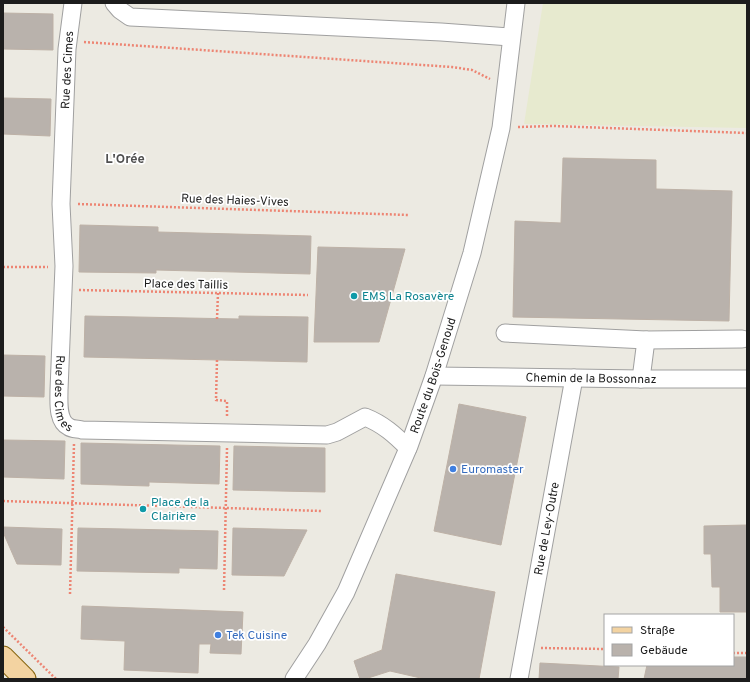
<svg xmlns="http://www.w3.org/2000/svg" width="750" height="682" font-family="Overpass,sans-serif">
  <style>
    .farmland { fill: #e7eacf }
    .building { fill: #b9b2ac; stroke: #bdb1a6 }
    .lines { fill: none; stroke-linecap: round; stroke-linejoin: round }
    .minor-casing { stroke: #a0a0a0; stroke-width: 19 }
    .major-casing { stroke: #87640d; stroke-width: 23 }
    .path { stroke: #ed8573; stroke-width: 2.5; stroke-dasharray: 2 2; stroke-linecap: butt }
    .minor { stroke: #fff; stroke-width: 17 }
    .major { stroke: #f3d3a1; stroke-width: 21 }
    .culture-dot { fill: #0f9aa8; stroke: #fff; stroke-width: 1.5 }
    .shop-dot { fill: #3f7fe0; stroke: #fff; stroke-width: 1.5 }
    .labels { text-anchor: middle; stroke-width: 3.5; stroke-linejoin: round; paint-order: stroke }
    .street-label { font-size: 12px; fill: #1c1c1c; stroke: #fff }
    .culture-label { font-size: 12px; fill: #0d838f; stroke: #fff; text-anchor: start }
    .shop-label { font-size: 12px; fill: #366cbe; stroke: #fff; text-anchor: start }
    .neighbourhood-label { font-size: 13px; font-weight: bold; fill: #4f4f4f; stroke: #fff }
  </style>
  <rect width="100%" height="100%" fill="#eceae2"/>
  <path class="farmland" d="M543,3H747V128L524,124Z"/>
  <g class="building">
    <path d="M3,13L53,14V50L3,49Z"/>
    <path d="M3,98L51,99L50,136L3,134Z"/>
    <path d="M563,158L656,160V189L732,191L729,321L513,317L515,221L561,223Z"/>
    <path d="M80,225L158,227V232L311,236L310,274L156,270V273L79,272Z"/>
    <path d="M318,247L405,249L379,342H314Z"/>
    <path d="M85,316L239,319V316L308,317L307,362L84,357Z"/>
    <path d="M3,355L45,356L44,397L3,396Z"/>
    <path d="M459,404L526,417L501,545L434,531Z"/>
    <path d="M3,440L65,441L64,479L3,477Z"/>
    <path d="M81,443L220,446L219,484L149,482V486L81,484Z"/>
    <path d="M234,446L325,448V492L233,490Z"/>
    <path d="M747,525V612H720V587H712L711,554H704V526Z"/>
    <path d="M3,527L62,529L61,565L17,564L3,532Z"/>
    <path d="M78,528L218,531L217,569L179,568V573L77,571Z"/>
    <path d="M233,528L307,530L284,576L232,575Z"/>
    <path d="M396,574L495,592L479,679H425L390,671L365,679H360L354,661L382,650Z"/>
    <path d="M82,606L243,612L241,654L210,653L211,644H199L198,673L124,670L125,641L81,639Z"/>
    <path d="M733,657H747V679H644L647,665H733Z"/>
    <path d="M540,663L619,667L618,679H539Z"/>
  </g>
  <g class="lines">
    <defs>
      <g id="minor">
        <path id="s1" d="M73,3L67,49L61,204L64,266L59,390C59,402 57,421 69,427C72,429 78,429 82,430L327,435L337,432L365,417C383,424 395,435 408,448"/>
        <path d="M114,3L120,10L130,17L441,32L511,37"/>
        <path d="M505,333L646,340L742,339"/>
        <path id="s2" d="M434,376L641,379H747"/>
        <path d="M641,379L646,340"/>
        <path id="s3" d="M294,679L317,644L346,592L409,446L434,376L472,253L501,128L516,3"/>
        <path id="s4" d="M519,679L574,378"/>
      </g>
      <path id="major" d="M3,657L25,679"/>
    </defs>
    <use href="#minor" class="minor-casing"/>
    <use href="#major" class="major-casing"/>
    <g class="path">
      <path d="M84,42L452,67L472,70L490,79"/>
      <path d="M518,127L553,126L747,133"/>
      <path d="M78,204L409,215"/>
      <path d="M3,267H48"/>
      <path d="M79,290L308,295"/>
      <path d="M217,319L218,293"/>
      <path d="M217,360L216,400L227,401V417"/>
      <path d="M3,501L321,511"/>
      <path d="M224,590L227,448"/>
      <path d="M70,594L74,444"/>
      <path d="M3,627L56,679"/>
      <path d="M541,648L605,649"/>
      <path d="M733,653H747"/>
    </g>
    <use href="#minor" class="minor"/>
    <use href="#major" class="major"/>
  </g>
  <g class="culture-dot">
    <circle cx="354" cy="296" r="4"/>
    <circle cx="143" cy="509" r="4"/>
  </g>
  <g class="shop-dot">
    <circle cx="453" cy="469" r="4"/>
    <circle cx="218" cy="635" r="4"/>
  </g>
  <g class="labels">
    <g class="street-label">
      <text transform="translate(67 70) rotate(-87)" y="4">Rue des Cimes</text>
      <text transform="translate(235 200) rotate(2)" y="4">Rue des Haies-Vives</text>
      <text transform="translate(186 284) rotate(1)" y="4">Place des Taillis</text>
      <text dy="4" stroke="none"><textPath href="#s3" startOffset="335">Route du Bois-Genoud</textPath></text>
      <text dy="4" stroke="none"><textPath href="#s2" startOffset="157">Chemin de la Bossonnaz</textPath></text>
      <text dy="4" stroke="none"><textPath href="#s1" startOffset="392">Rue des Cimes</textPath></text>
      <text dy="4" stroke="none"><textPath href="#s4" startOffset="153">Rue de Ley-Outre</textPath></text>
    </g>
    <g class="culture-label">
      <text x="362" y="300">EMS La Rosavère</text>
      <text x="151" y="506">Place de la<tspan x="151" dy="14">Clairière</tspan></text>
    </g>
    <g class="shop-label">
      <text x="461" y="473">Euromaster</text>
      <text x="226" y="639">Tek Cuisine</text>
    </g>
    <g class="neighbourhood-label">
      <text x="125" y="163">L'Orée</text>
    </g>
  </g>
  <rect width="750" height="682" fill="none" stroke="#1c1c1c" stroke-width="8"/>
  <rect x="604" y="614" width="130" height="52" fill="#ffffff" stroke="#a4a4a4"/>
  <rect x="612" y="627" width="20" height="6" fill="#f3d3a1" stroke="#a4a4a4"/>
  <text x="640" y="634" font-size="12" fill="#1c1c1c">Straße</text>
  <rect x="612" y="644" width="20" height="12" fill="#b9b2ac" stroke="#a4a4a4"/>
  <text x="640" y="654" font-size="12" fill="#1c1c1c">Gebäude</text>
</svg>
